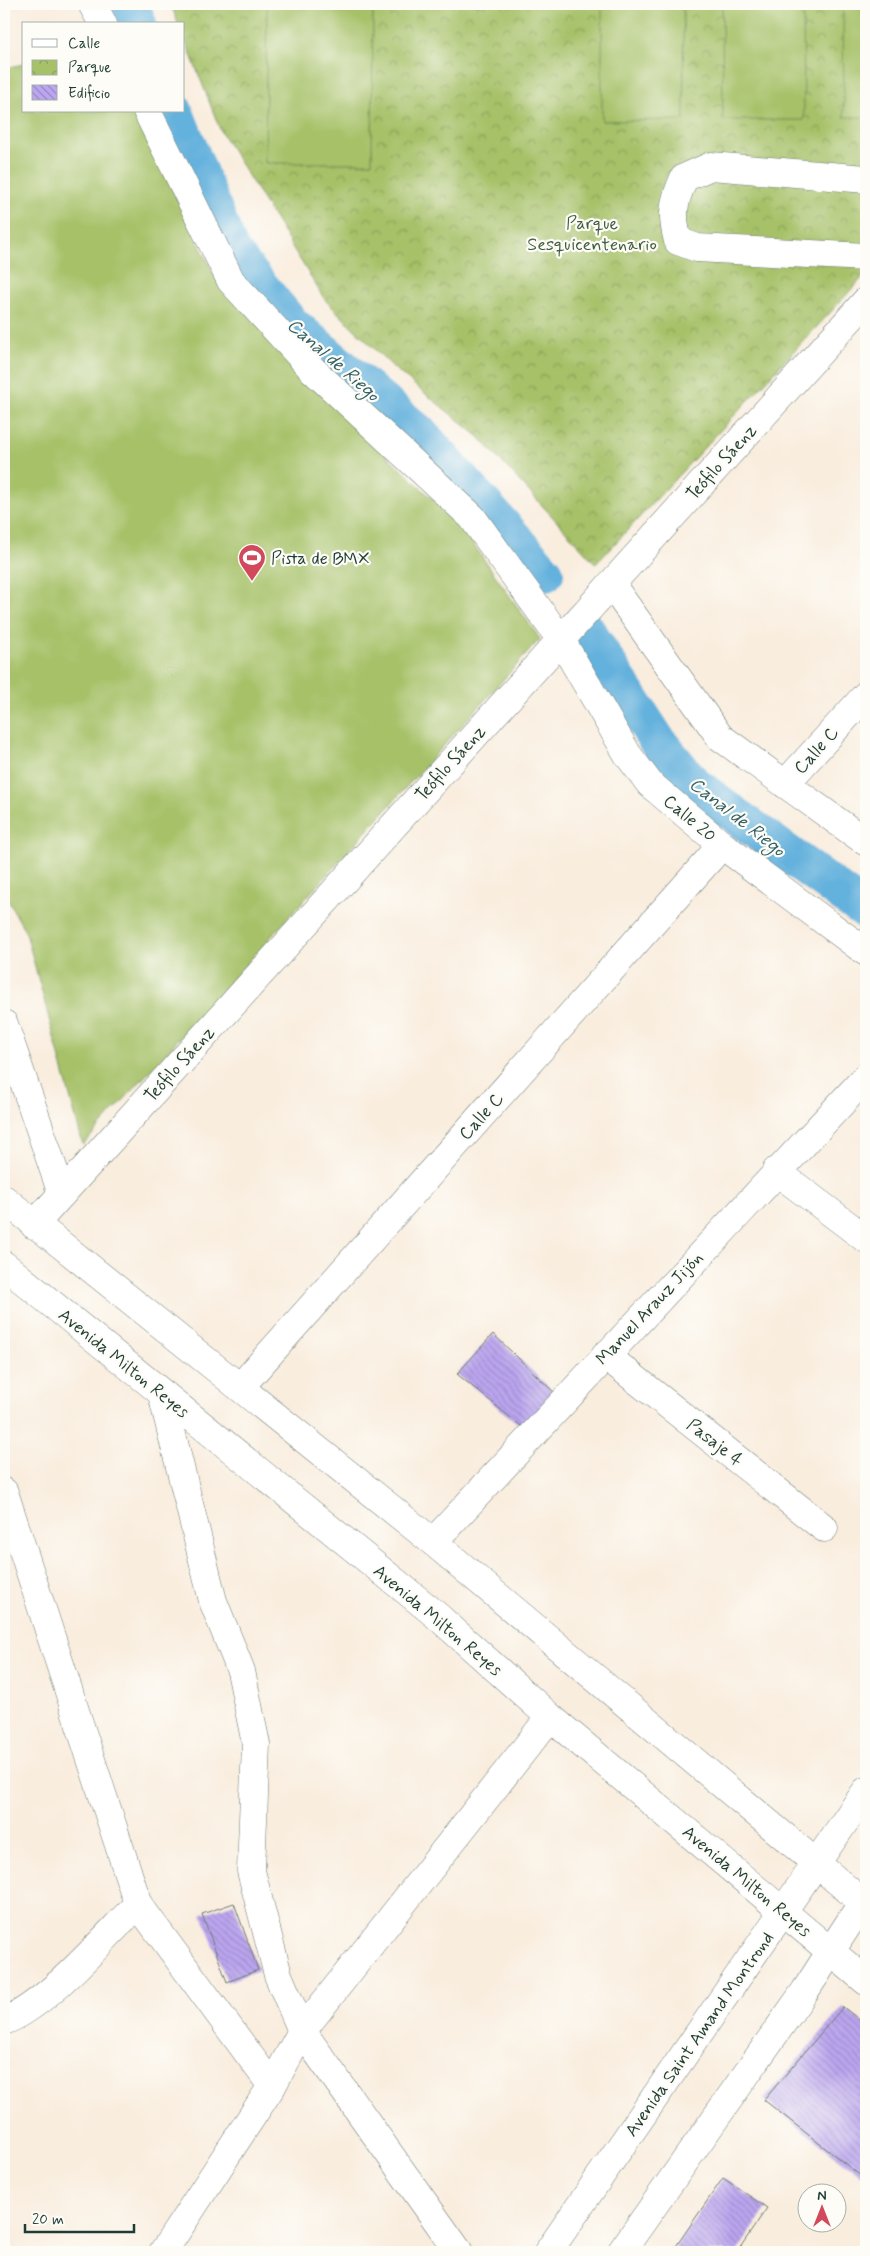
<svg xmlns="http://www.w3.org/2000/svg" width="870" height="2256" font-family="Mynerve,sans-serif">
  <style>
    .park { fill: url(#park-crowns); stroke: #627f4e }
    .garden { fill: #a6c167; stroke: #627f4e }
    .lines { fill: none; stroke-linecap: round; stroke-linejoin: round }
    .canal { stroke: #63b1dd; stroke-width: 38 }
    .building { fill: url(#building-back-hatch) }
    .minor-casing { stroke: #6b7b70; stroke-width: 29 }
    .minor { stroke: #fff; stroke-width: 28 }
    .labels { text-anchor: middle; stroke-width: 4.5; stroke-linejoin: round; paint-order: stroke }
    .park-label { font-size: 18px; fill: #415e41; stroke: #fdfcf7 }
    .street-label { font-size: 18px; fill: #1f3d34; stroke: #fdfcf7 }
    .poi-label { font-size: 18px; fill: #1f3d34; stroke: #fdfcf7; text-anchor: start }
    .water-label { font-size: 19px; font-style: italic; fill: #336067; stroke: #fdfcf7 }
  </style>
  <defs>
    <pattern id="park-crowns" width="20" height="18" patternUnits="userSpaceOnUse" patternTransform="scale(1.25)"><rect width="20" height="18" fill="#a6c167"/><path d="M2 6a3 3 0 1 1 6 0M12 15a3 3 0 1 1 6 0" fill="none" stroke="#879e56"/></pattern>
    <pattern id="building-back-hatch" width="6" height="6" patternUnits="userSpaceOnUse" patternTransform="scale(1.25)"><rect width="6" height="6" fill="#bca6f0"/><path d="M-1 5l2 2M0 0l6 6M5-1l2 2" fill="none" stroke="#9888c3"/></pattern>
  </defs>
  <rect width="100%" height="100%" fill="#fdfcf7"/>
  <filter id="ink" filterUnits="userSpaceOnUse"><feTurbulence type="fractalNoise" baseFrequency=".02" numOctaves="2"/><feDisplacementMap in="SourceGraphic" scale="10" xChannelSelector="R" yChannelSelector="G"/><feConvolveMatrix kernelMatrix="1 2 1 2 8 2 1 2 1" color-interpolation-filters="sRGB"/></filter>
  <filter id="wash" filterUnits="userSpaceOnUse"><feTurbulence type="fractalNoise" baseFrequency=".0096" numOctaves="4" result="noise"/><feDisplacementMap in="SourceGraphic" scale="20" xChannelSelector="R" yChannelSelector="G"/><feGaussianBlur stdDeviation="1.12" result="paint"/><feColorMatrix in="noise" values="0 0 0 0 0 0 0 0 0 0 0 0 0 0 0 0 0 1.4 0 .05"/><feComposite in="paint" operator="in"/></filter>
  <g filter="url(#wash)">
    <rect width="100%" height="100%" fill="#f9edde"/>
    <path class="park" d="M171,4H866V274L596,564L478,436L396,370L325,300L221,132L184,37V24H178Z"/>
    <g class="garden">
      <path d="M267,4H373L372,163H265Z"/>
      <path d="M602,4H683L684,120L602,121Z"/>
      <path d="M722,4H803L804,120H723Z"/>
      <path d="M843,4H866V117H844Z"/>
      <path d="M24,64V111H133L218,282L321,393L459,524L540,639L83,1145L26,933L4,893V68Z"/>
    </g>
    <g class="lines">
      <g class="canal">
        <path d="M130,4L138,24"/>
        <path d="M174,111L230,250L291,324L420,434L545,573"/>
        <path d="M582,624L658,742L694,785L866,911"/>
      </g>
    </g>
    <g id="blocks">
      <g class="building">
        <path d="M493,1334L557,1395L526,1430L457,1374Z"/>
        <path d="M234,1903L258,1970L227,1982L202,1914Z"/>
        <path d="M843,2007L866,2025V2180L764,2100Z"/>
        <path d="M723,2178L767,2208L737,2252H672Z"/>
      </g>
    </g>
  </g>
  <g filter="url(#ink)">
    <use href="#blocks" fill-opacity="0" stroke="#6b7b70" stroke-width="1"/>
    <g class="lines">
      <defs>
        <g id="minor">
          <path d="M92,4L103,24"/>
          <path d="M147,111L231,281L313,370L472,517L561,640L628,755L650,784L722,845L866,952"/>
          <path d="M866,179L711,166L684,178C673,203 671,215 678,241L697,248L866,257"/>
          <path d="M611,584L720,737L866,842"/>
          <path d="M785,784L866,695"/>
          <path d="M4,1024L62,1194"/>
          <path d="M776,1171L866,1239"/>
          <path d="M4,1199L433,1542L866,1905"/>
          <path d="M34,1225L866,301"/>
          <path d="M4,1265L435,1614L550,1717L866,1981"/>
          <path d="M605,1355L824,1528"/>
          <path d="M241,1386L722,845"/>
          <path d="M162,1394L213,1601L241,1671L256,1744L251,1871L278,1975L302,2031L459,2252"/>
          <path d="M4,1492L138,1904L272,2086"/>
          <path d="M433,1542L866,1077"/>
          <path d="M4,2021C45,2007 105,1937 138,1904"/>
          <path d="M163,2252L272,2086L302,2031L550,1717"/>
          <path d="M548,2252L866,1791"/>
          <path d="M621,2252L805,1991L866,1897"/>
        </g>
      </defs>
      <use href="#minor" class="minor-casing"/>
      <use href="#minor" class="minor"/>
    </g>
  </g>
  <defs>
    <symbol id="stadium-pin" viewBox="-11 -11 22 30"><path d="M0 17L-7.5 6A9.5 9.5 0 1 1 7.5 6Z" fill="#d1495b" stroke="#fdfcf7"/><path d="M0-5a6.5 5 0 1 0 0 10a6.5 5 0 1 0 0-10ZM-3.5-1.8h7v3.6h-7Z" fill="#fff"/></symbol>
  </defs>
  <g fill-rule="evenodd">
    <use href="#stadium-pin" x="236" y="542" width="32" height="43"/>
  </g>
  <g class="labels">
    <g class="park-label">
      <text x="592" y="229">Parque<tspan x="592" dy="21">Sesquicentenario</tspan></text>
    </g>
    <g class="street-label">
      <text transform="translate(721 462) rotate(-48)" y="6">Teófilo Sáenz</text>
      <text transform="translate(816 750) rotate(-48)" y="6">Calle C</text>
      <text transform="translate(450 763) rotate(-48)" y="6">Teófilo Sáenz</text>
      <text transform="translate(690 818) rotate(40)" y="6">Calle 20</text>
      <text transform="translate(179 1064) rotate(-48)" y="6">Teófilo Sáenz</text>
      <text transform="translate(481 1116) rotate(-48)" y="6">Calle C</text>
      <text transform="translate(649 1308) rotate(-47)" y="6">Manuel Arauz Jijón</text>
      <text transform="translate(124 1363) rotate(39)" y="6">Avenida Milton Reyes</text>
      <text transform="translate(715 1442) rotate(38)" y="6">Pasaje 4</text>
      <text transform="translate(438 1620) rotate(40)" y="6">Avenida Milton Reyes</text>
      <text transform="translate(747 1881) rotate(40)" y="6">Avenida Milton Reyes</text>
      <text transform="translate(699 2034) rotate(-55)" y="6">Avenida Saint Amand Montrond</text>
    </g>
    <g class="poi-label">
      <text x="271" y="564">Pista de BMX</text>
    </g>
    <g class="water-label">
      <text transform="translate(334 359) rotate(41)" y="7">Canal de Riego</text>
      <text transform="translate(738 816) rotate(38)" y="7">Canal de Riego</text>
    </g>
  </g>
  <rect width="870" height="2256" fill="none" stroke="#fdfcf7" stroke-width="20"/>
  <rect x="22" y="22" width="162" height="90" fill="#fdfcf7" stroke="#a4b0a9"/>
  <rect x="32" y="39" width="25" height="8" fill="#ffffff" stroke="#a4b0a9"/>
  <text x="68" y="48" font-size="15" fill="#1f3d34">Calle</text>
  <rect x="32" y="60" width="25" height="15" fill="url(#park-crowns)" stroke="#a4b0a9"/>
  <text x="68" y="72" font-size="15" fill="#1f3d34">Parque</text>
  <rect x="32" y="85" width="25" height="15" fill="url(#building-back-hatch)" stroke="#a4b0a9"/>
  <text x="68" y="98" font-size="15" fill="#1f3d34">Edificio</text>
  <g transform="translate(822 2208)"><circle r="24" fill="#fdfcf7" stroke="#a4b0a9"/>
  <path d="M0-4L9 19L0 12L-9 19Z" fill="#d1495b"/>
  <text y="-8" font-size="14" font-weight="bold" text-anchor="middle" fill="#1f3d34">N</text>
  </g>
  <path d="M25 2224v8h109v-8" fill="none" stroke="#1f3d34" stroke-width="2.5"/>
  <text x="32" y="2224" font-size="15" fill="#1f3d34" stroke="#fdfcf7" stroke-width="4" paint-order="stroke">20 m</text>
</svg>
